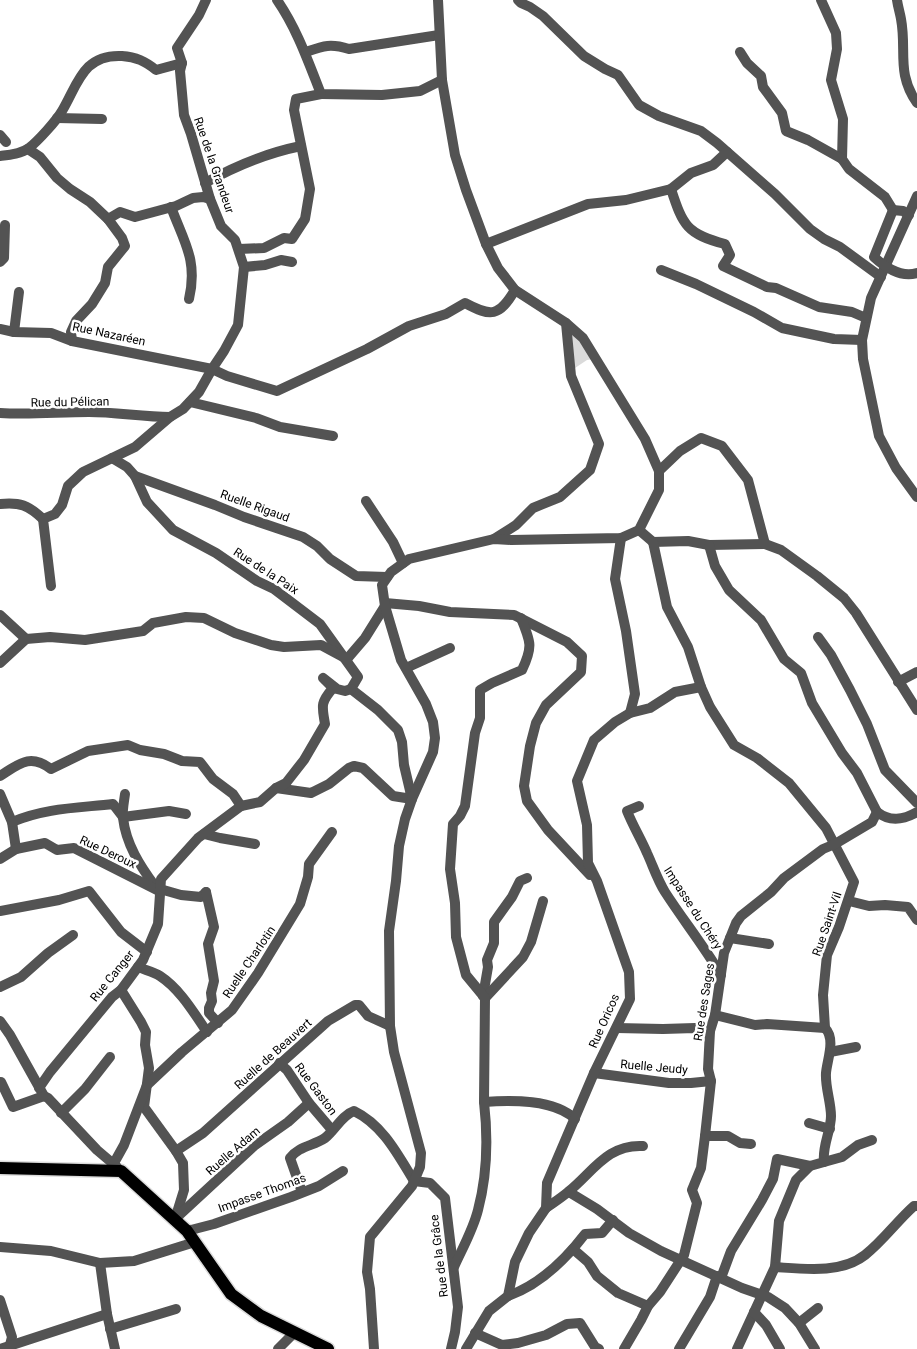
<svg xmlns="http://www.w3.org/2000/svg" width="917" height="1349" font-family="Roboto,sans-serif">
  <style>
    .green { fill: #dadada }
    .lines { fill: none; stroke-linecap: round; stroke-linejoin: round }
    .major-casing { stroke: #dbdbdb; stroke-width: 15 }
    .minor { stroke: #535353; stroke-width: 10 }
    .major { stroke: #000; stroke-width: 12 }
    .labels { text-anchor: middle; stroke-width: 5; stroke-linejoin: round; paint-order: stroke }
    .street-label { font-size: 12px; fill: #000; stroke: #fff }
  </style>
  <rect width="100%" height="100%" fill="#fff"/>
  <path class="green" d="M570,331L578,338L594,359L587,360L575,368Z"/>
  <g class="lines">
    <defs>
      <path id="major" d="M0,1168L121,1171L187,1231L231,1294L261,1316L328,1349"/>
    </defs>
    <use href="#major" class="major-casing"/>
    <g class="minor">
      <path d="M277,0C297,29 308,61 321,94L382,95L420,91L442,80"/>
      <path d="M518,0L521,3L530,7L543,16L584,56L605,69L618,75L639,105L659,116L701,131L717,143L775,194L810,229L824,239L840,247L881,277"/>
      <path d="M821,0L836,33L837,49L831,80L843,119L842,159L849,169L885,197L893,210"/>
      <path d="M897,0C898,7 900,13 901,19C907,51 896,73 917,103"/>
      <path d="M306,52C323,46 330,43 349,49L439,35"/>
      <path d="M740,52L747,63L761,76L763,87L782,113L786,131L808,140L842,159"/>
      <path d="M57,118L102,119"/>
      <path d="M0,135L6,142"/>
      <path d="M28,149L40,157L57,178L70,189L90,202L108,219L120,212L135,217L176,206L193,198L203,197L210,199"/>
      <path d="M0,156C9,155 21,154 29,148C38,141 57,120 62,111C78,84 83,54 122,56C136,57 145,61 156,70L182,63"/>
      <path d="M205,183C235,166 267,153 301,146"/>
      <path d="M671,189L691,173L713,165L727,152"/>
      <path d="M917,196L871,298L862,340L863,359L879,436L896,468L917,497"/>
      <path d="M171,207C184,242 198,260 189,299"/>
      <path d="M909,215L903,211L893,210L874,257C886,268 901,278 917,273"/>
      <path d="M486,244L588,204L626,200L671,189C683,226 687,234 725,244L730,255L723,266L767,287L776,288L819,307L852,312L866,318"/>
      <path d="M239,249L264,248L284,238L292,239L305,219L310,189L294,110L296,99L321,94"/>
      <path d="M0,262L4,258L5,225"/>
      <path d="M244,267L265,265L281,260L292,262"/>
      <path d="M661,270L696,284L754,312L782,328L834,339L862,340"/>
      <path d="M0,329L14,332L51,333L72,341L212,369L227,376L277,391L367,349L409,326L446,314L465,303C491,317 499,317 515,290"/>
      <path d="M14,332L19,292"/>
      <path d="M72,341L71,332L76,321L92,304L105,283L108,267L125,246L122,238L108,219"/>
      <path d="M190,402L256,418L280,427L333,436"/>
      <path d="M0,413C30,415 59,412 89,412C116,412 143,417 170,417"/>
      <path d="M112,458L127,467L135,476L215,505L244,517L303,537L317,546L330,559L356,576L387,577"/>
      <path d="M659,471L680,451L701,438L722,446L748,480L765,544"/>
      <path d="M135,476L147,502L173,530L216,553L257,581L274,589L320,624L358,677L351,689L378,710L398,730L402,742L404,765L412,799L393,796L363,768L354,766L349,768L329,784L311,793L276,788"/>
      <path d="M366,501L393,542L403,563"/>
      <path d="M0,504C20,502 28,505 43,519"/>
      <path d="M639,530L653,542L688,541L709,545L765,544L781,550L817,576L844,598L856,613L917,710"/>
      <path d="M621,538L615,579L626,631L635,694L630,713"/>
      <path d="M494,539L516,525L533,508L560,497L590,470L599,444L571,376L566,323"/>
      <path d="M653,542L667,607L688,647L701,687L710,707L734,745L757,758L789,783L826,828L854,882L839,927L827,955L823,995L825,1028C836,1039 827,1060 826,1073C825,1087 831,1102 831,1116C831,1131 822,1146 824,1162L810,1166L796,1180L779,1221L775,1267L737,1349"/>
      <path d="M709,545L715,566L729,590L761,620L784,659L801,673L812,703L842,753L857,773L877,812"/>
      <path d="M51,586L43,519L55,514L62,505L68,486L83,472L135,447L170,417L183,409L199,392L212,369L224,351L238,325L244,267L235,240L221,226L210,199L191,134L184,115L180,71L182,63L177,48L199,15L206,0"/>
      <path d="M385,603L419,606L450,612L514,615L567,642L582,656L581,672L546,705L536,723L530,746L524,786L527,801L548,830L590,875"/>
      <path d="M0,615L26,639"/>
      <path d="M818,637L831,655L850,690L867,724L885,770L917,803"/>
      <path d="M0,663L26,639L50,637L85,640L143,631L153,623L186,617L204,618L235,633L271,645L284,647L321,645L347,659L365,638L385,606"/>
      <path d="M406,668L450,648"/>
      <path d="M898,682L917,672"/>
      <path d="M0,776C19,764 30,753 51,769L88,751L128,745L140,750L164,754L182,761L200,762L213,779L233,794L241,806"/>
      <path d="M0,794L12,822L16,849"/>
      <path d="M125,794C124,802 122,811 123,818C126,844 140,866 155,886"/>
      <path d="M639,806L627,811C633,826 641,839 647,853C653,866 657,879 665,892C683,920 704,946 721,975"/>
      <path d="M12,822C45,808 77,808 113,804L123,817L169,811L186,814"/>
      <path d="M204,834L220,838L255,844"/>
      <path d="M0,859L16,849L45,843L57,850L74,848L159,891"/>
      <path d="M159,891L160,889L181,895L201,897L206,892"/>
      <path d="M206,892L214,927L208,944L214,981L211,993L212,1001L209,1008V1013L218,1023"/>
      <path d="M849,901L869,906L885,905L908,907L917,920"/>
      <path d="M0,911L59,900L89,891L121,932L147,952"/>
      <path d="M730,938L769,944"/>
      <path d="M138,967C145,970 154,972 160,976C180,989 194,1013 207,1032"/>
      <path d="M0,987L21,977L48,953L73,935"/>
      <path d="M121,990L141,1022L146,1032L145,1045L149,1068L144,1107L176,1151L183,1163L184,1190L175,1219"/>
      <path d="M483,996L488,967L487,960L494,943V922L512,897L520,881L527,878"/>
      <path d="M485,998L523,957L531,942L543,901"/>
      <path d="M715,1015L755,1025L767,1024L825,1028"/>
      <path d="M0,1021L10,1035L44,1096L48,1098L97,1150L117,1167"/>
      <path d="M617,1028L663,1029L695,1028L710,1031"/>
      <path d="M830,1052L856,1047"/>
      <path d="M279,1063L287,1070L309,1103L332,1130"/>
      <path d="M594,1073L669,1083H691L711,1081"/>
      <path d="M1,1082L13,1107L44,1096"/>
      <path d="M39,1088L50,1072L112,997L121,990L143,960L158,924L161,879L198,838L241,806L260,802L276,788L286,783L304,760L325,724C322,706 320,703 333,688L323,678L337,689L345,691L351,689"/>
      <path d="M484,1102C512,1100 554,1099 575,1119"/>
      <path d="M61,1113L85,1089L110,1057"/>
      <path d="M809,1123L830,1129"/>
      <path d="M705,1136H728L740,1143L751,1144"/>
      <path d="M176,1151L203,1133L328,1021L355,1005H359L368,1016L390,1026"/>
      <path d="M824,1162L842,1157L858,1145L872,1140"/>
      <path d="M114,1163L124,1145L147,1085L182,1052L232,1010L258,973L300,904L308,877L309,864L332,832"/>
      <path d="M302,1192L290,1158C299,1146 313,1146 325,1138C335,1130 342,1115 354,1111C383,1125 398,1155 414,1181L430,1183L445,1198L458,1307L455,1332L451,1349"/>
      <path d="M569,1192L597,1209L629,1233L661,1251L742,1288L768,1297L785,1308L799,1323L815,1349"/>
      <path d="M546,1208C553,1203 561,1198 568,1192C593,1172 607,1144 643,1146"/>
      <path d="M176,1218L254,1146L288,1122L309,1103"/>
      <path d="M187,1231L214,1224L291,1197L319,1186L343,1171"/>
      <path d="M0,1247L51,1251L100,1263L134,1261L195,1242"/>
      <path d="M573,1249L588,1262L597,1276L618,1293L648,1306"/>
      <path d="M100,1263L107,1314L115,1349"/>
      <path d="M454,1267C462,1249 473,1230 478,1210C487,1176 488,1137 484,1102L485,998L466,975L456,937L455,903L450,869L453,824L460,816L465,806L475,733L480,718V690L492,683L522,670C533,647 531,642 521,618"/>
      <path d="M775,1267C804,1269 841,1274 865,1255C883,1241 897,1221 914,1206H917"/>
      <path d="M721,1278L731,1251L762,1200L773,1179L777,1159L810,1166"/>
      <path d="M508,1296C539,1285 565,1260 585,1234L602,1233L613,1220"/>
      <path d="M0,1300L12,1337L10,1345L11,1349"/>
      <path d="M754,1312L766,1325L780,1349"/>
      <path d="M799,1323L818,1308"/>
      <path d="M110,1329L176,1309"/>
      <path d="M475,1333L502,1345L518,1343L546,1335L567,1324L580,1323L595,1347L599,1349"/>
      <path d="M0,1349L107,1314"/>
      <path d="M278,1349L294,1333"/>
      <path d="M374,1349L370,1289L367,1272L370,1237L412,1186L420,1167L421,1153L394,1052L390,1026L389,931L396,881L399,846L405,819L412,799L433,752L435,738L433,722L426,704L401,660L385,606L382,585L391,572L409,559L494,539L511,540L621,538L639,530L659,490V471L645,439L583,338L566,323L515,290L498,268L486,244L466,190L455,155L442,80L438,0"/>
      <path d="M466,1349L489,1311L508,1296L515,1262L529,1233L546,1208L547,1183L594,1073L630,999L629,972L597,881L588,863L587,825L577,781L594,740L615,722L630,713L650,708L675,692L701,687"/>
      <path d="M624,1349L641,1320L648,1306L660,1292L684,1255L697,1203L692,1190L701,1168L705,1136L711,1081L708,1069L710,1031L715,1015L724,953L736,923L741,916L771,892L784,878L823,849L835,844L872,822L877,812C890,822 903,820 917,812"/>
      <path d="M679,1349L710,1297L717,1276"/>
    </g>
    <use href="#major" class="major"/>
  </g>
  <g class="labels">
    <g class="street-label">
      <text transform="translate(214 165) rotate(71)" y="4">Rue de la Grandeur</text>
      <text transform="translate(109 334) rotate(12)" y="4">Rue Nazaréen</text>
      <text transform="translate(70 402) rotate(-1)" y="4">Rue du Pélican</text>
      <text transform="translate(255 506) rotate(20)" y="4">Ruelle Rigaud</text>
      <text transform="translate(266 571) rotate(33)" y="4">Rue de la Paix</text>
      <text transform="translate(108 852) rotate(25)" y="4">Rue Deroux</text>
      <text transform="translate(693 908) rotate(57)" y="4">Impasse du Chéry</text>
      <text transform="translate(827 924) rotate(-71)" y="4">Rue Saint-Vil</text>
      <text transform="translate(249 962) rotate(-56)" y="4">Ruelle Charlotin</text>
      <text transform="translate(112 976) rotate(-51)" y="4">Rue Canger</text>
      <text transform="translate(704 1002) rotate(-81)" y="4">Rue des Sages</text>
      <text transform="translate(604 1021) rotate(-66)" y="4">Rue Oricos</text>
      <text transform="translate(273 1054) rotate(-42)" y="4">Ruelle de Beauvert</text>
      <text transform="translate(654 1067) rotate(5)" y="4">Ruelle Jeudy</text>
      <text transform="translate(316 1089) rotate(53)" y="4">Rue Gaston</text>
      <text transform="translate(233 1151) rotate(-41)" y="4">Ruelle Adam</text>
      <text transform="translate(262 1193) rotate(-20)" y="4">Impasse Thomas</text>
      <text transform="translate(439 1256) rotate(-97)" y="4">Rue de la Grâce</text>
    </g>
  </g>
</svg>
